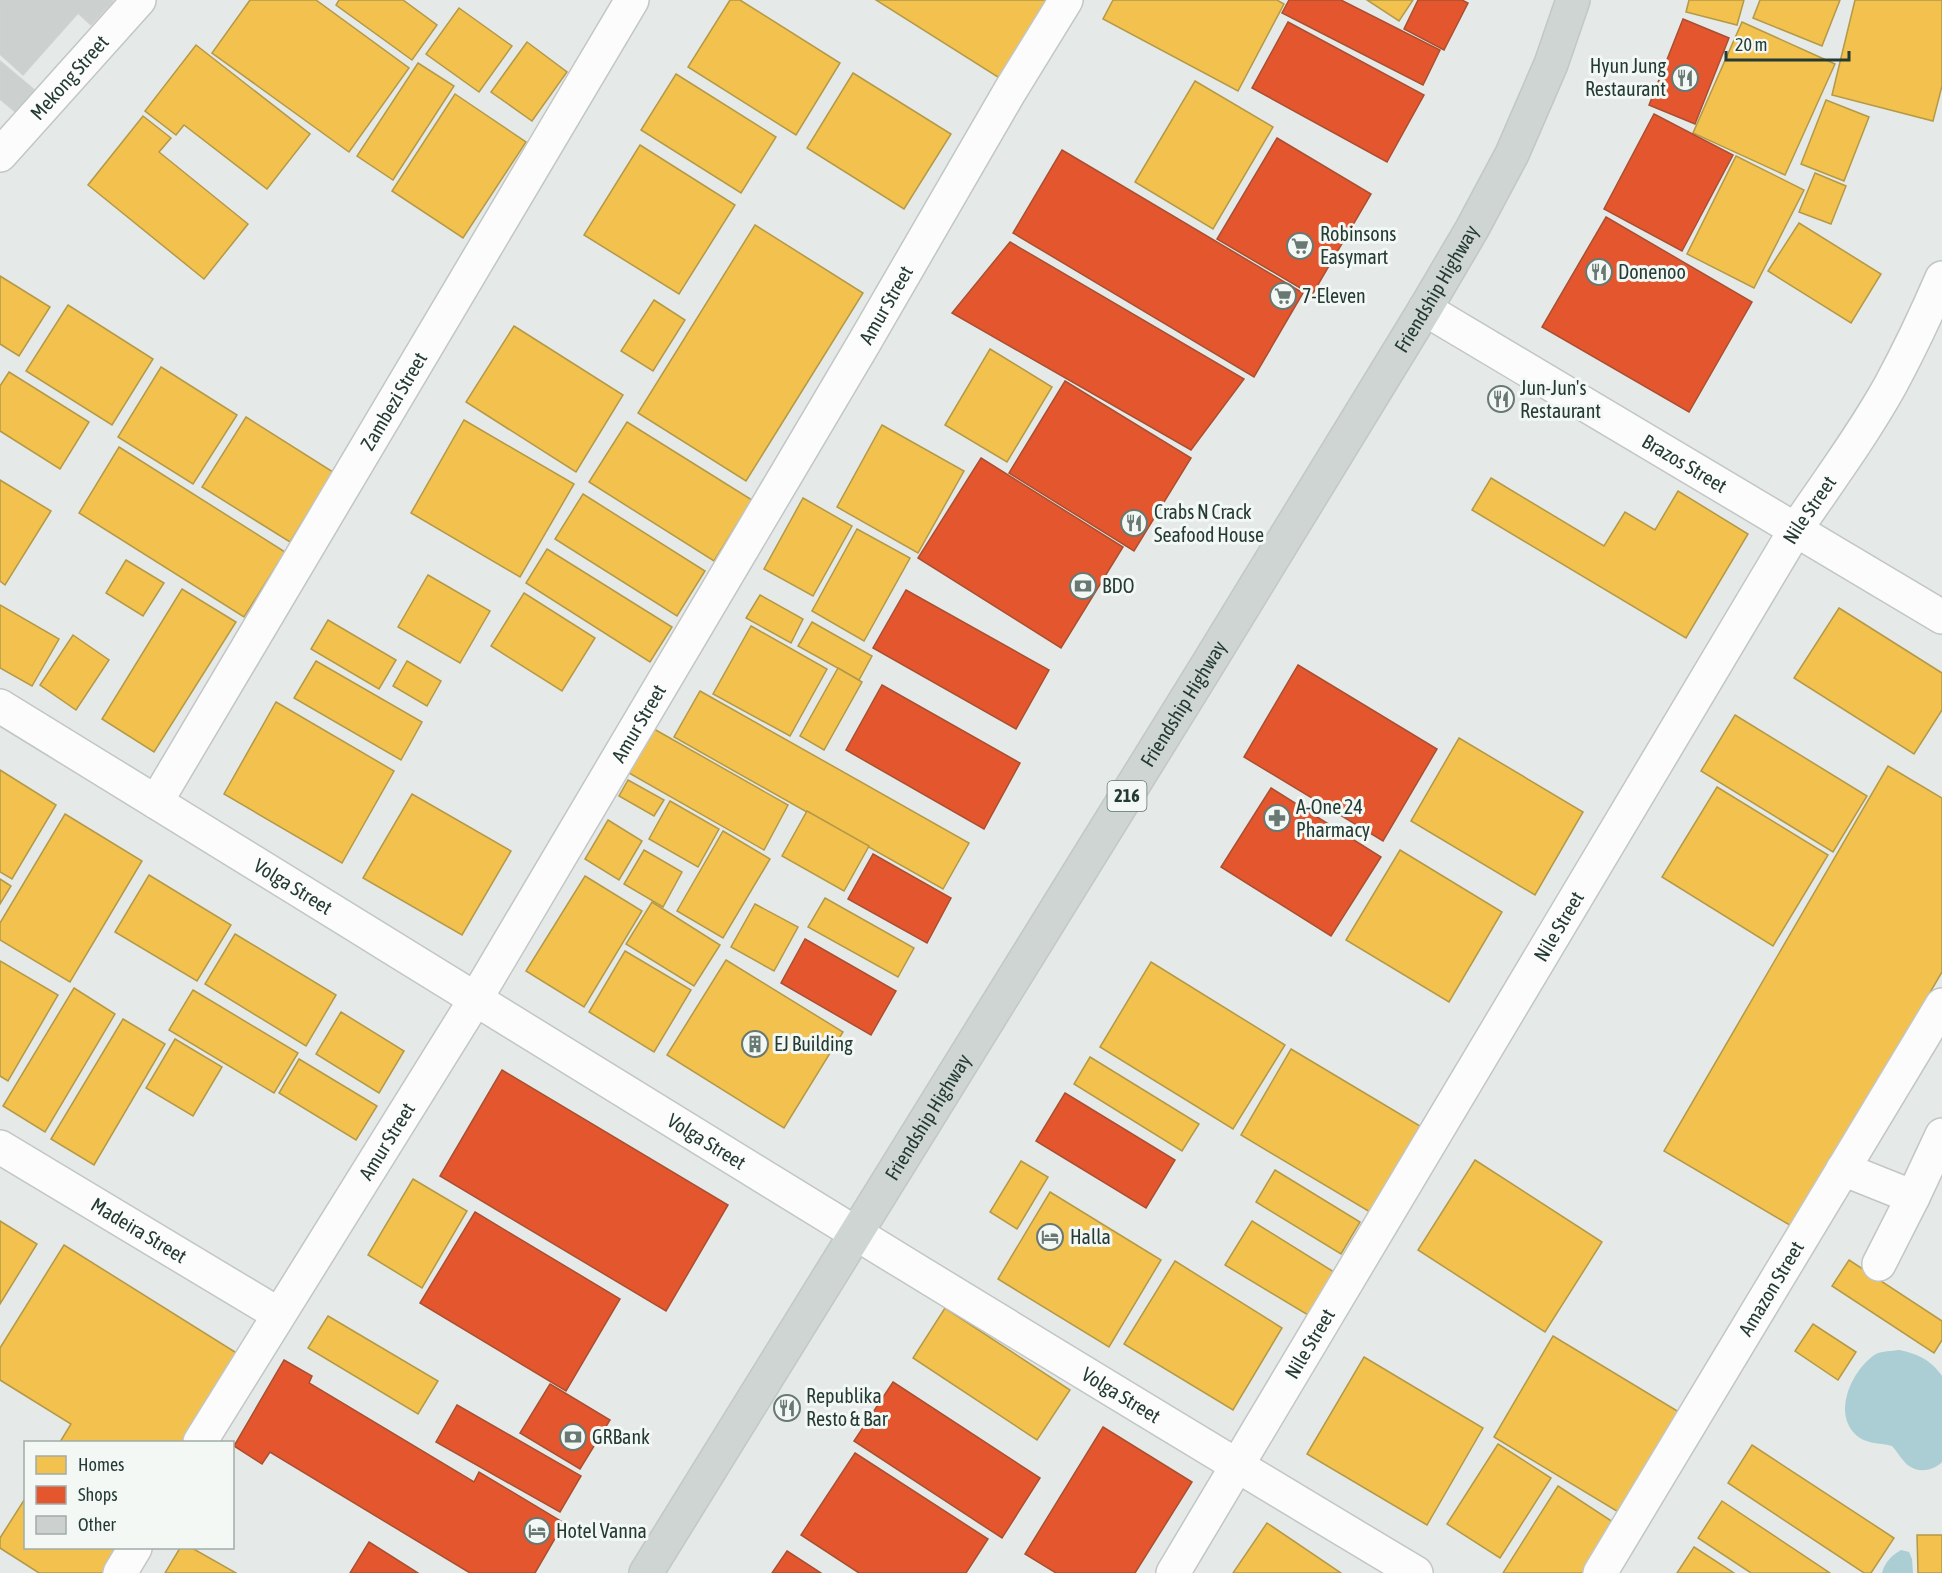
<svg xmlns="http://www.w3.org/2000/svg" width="1942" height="1573" font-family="'Asap Condensed',sans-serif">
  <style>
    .water { fill: #aaced3 }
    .homes { fill: #f2c14e; stroke: #b49946; stroke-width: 1.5 }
    .shops { fill: #e4572e; stroke: #aa4f30; stroke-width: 1.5 }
    .building { fill: #ccd0ce; stroke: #ced2d0; stroke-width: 1.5 }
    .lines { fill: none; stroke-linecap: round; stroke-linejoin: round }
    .minor-casing { stroke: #c2c6c4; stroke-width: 36 }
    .major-casing { stroke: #c1c8c6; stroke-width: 36 }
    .minor { stroke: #fbfcfb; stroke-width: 33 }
    .major { stroke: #ced5d3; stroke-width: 33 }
    .labels { text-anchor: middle; stroke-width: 6; stroke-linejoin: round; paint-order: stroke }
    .shield { fill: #f3f8f5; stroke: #62746e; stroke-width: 1.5 }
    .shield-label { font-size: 18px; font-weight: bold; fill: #243b34 }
    .poi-label { font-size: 20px; fill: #243b34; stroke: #f3f8f5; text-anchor: start }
    .street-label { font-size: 20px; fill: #243b34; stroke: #f3f8f5 }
  </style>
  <rect width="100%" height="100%" fill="#e5e9e7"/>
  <g class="water">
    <path d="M1899,1350C1918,1354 1931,1360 1942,1376V1462C1933,1471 1919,1473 1909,1466C1902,1461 1898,1452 1892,1446C1882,1443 1869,1444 1860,1438C1830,1417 1851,1370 1876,1354C1882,1351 1892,1351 1899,1350Z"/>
    <path d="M1901,1550L1909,1552L1912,1559L1913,1573H1882C1885,1562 1891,1556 1901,1550Z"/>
  </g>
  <g class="homes">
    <path d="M250,0H316L409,68L349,152L212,53Z"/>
    <path d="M339,0H403L437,25L412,60L336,5Z"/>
    <path d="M730,0H740L840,63L796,135L688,67Z"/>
    <path d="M876,0H1050L1001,79Z"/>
    <path d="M1113,0H1277L1284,4L1238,91L1103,19Z"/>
    <path d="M1367,0H1413L1399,21Z"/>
    <path d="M1689,0H1744L1737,25L1686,12Z"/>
    <path d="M1760,0H1840L1822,46L1753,18Z"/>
    <path d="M1855,0H1942V86L1933,121L1832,95Z"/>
    <path d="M459,8L512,46L479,92L426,54Z"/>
    <path d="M1742,22L1835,64L1785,175L1693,133Z"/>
    <path d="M527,42L567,72L532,121L491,92Z"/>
    <path d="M196,45L310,134L267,189L184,125L176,135L145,111Z"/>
    <path d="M418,63L454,86L393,180L357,156Z"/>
    <path d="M853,73L951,134L904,209L807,148Z"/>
    <path d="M676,74L776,137L741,193L641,130Z"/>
    <path d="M1195,81L1273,127L1213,229L1135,182Z"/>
    <path d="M455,94L526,142L463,238L392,191Z"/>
    <path d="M1826,100L1869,117L1844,181L1801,164Z"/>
    <path d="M143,116L171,138L159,152L248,224L204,279L88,185Z"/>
    <path d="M640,145L735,205L679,294L584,235Z"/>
    <path d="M1736,156L1804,190L1754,288L1687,254Z"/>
    <path d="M1815,173L1846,186L1831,224L1799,212Z"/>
    <path d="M1799,223L1881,274L1851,323L1768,271Z"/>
    <path d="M755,225L863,293L746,481L638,413Z"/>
    <path d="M0,276L50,307L19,356L0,344Z"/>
    <path d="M654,300L685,320L653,371L621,351Z"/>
    <path d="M68,305L153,359L112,425L26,371Z"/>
    <path d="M514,326L623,395L576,472L466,402Z"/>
    <path d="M990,349L1052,387L1007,462L945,425Z"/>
    <path d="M161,367L237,415L193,484L118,437Z"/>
    <path d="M9,372L89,422L60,469L0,431V386Z"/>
    <path d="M246,417L333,472L290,542L202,487Z"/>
    <path d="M464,420L574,484L520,577L411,513Z"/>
    <path d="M627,422L752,500L714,561L589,482Z"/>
    <path d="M882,425L964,471L918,553L837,507Z"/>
    <path d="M119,447L285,552L244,617L79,513Z"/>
    <path d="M1491,478L1604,546L1625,512L1655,530L1678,491L1748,534L1686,638L1472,510Z"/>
    <path d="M0,480L51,511L5,585L0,581Z"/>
    <path d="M583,494L705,571L677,616L555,539Z"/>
    <path d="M803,498L852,526L813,596L764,569Z"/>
    <path d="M857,529L910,558L864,641L812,611Z"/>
    <path d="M547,549L672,627L650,662L526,583Z"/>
    <path d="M126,560L164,583L143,616L106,593Z"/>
    <path d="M428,575L490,611L460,663L398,627Z"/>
    <path d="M182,589L236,622L154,752L102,719Z"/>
    <path d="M524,593L595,638L562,691L491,646Z"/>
    <path d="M760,595L803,619L791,643L746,618Z"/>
    <path d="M0,605L59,639L32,686L0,668Z"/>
    <path d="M1839,608L1942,673V710L1914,754L1794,678Z"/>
    <path d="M328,620L396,660L379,689L311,649Z"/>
    <path d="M812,622L872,656L859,680L798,646Z"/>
    <path d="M751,626L827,669L790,736L713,694Z"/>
    <path d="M73,635L109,660L76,710L40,685Z"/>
    <path d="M316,661L422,722L401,760L294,698Z"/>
    <path d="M407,661L441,681L427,706L393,686Z"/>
    <path d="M838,668L862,682L824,750L800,736Z"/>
    <path d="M700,691L969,843L943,889L674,737Z"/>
    <path d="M276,702L394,771L342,863L224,794Z"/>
    <path d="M1735,715L1867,796L1833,852L1701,771Z"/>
    <path d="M654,729L788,805L764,850L629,773Z"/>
    <path d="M1459,738L1583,812L1535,895L1411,821Z"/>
    <path d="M1888,766L1942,798V972L1793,1227L1664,1151Z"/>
    <path d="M0,770L56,805L12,879L0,872Z"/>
    <path d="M628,780L664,800L654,816L619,796Z"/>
    <path d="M1717,787L1828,855L1773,946L1662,877Z"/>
    <path d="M412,794L511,851L462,935L363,878Z"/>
    <path d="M670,801L719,829L698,867L649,839Z"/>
    <path d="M807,811L869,846L844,891L782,856Z"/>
    <path d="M65,814L142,861L70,982L0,940V923Z"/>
    <path d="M608,820L642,841L619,880L585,859Z"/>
    <path d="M723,831L770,859L723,938L677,911Z"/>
    <path d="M644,850L682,872L663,907L624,884Z"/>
    <path d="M1400,850L1502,912L1449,1002L1346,940Z"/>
    <path d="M149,875L231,925L197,981L115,932Z"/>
    <path d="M585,876L642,911L584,1007L526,971Z"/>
    <path d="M0,879L11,886L0,904Z"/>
    <path d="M825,898L914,948L898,977L808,927Z"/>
    <path d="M652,902L720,945L694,986L626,944Z"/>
    <path d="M755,904L798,927L774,971L731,947Z"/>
    <path d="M235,934L336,995L306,1046L205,984Z"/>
    <path d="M625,951L691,990L654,1052L589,1012Z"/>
    <path d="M726,960L843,1032L784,1128L667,1055Z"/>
    <path d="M0,961L58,995L8,1081L0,1076Z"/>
    <path d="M1151,962L1285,1045L1233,1129L1100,1047Z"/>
    <path d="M74,988L115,1014L45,1132L3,1106Z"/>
    <path d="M193,990L298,1053L274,1093L169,1030Z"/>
    <path d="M341,1012L404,1051L379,1093L316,1054Z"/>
    <path d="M123,1019L165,1044L94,1165L51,1139Z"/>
    <path d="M175,1039L222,1067L193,1116L146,1088Z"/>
    <path d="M1291,1049L1420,1126L1370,1212L1241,1135Z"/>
    <path d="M1090,1057L1199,1124L1182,1151L1074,1084Z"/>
    <path d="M299,1059L377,1106L356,1140L279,1093Z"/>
    <path d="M1475,1160L1602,1242L1545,1332L1418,1250Z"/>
    <path d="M1021,1161L1048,1177L1017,1229L990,1212Z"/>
    <path d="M1275,1170L1360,1222L1341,1254L1256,1202Z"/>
    <path d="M413,1179L467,1211L422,1288L368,1255Z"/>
    <path d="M1050,1192L1161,1260L1109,1347L998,1279Z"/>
    <path d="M0,1221L37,1244L0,1304Z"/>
    <path d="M1252,1221L1334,1272L1308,1315L1225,1265Z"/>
    <path d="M64,1245L243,1357L190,1442H60L71,1424L0,1380V1348Z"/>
    <path d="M1849,1260L1942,1321V1340L1934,1353L1832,1286Z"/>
    <path d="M1175,1261L1282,1328L1233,1410L1124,1344Z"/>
    <path d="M945,1308L1070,1390L1037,1440L913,1358Z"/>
    <path d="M328,1316L438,1381L418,1414L308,1348Z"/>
    <path d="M1813,1324L1856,1352L1838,1380L1795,1351Z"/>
    <path d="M1553,1336L1679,1412L1620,1513L1494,1437Z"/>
    <path d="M1364,1357L1483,1428L1427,1525L1307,1454Z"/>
    <path d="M1498,1444L1551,1478L1500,1558L1447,1524Z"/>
    <path d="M1752,1445L1894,1538L1871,1573H1864L1728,1483Z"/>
    <path d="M1558,1486L1619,1526L1589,1573H1503Z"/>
    <path d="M26,1497V1548H125L109,1573H39L0,1548V1538Z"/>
    <path d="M1722,1501L1830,1573H1751L1698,1538Z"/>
    <path d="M1267,1523L1341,1573H1233Z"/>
    <path d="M1917,1535H1942V1573H1918Z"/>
    <path d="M1694,1547L1734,1573H1677Z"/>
    <path d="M180,1548H192L236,1573H165Z"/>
  </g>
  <g class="shops">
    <path d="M1289,0H1341L1440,50L1423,85L1282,13Z"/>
    <path d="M1418,0H1462L1468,3L1444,50L1404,29Z"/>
    <path d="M1683,19L1729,38L1695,124L1649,105Z"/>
    <path d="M1288,22L1424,95L1387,162L1252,88Z"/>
    <path d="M1654,114L1733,155L1682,251L1604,209Z"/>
    <path d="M1277,138L1371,194L1312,295L1217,239Z"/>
    <path d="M1062,150L1303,293L1254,377L1013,233Z"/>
    <path d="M1606,217L1752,302L1689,412L1542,327Z"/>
    <path d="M1010,242L1244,379L1191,450L952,313Z"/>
    <path d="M1065,381L1191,458L1134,551L1009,473Z"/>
    <path d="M981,458L1123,547L1061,648L918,558Z"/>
    <path d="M906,590L1049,670L1016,729L873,648Z"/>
    <path d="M1298,665L1437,749L1383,841L1244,757Z"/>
    <path d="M882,685L1020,763L984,829L846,750Z"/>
    <path d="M1271,788L1381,857L1331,936L1221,867Z"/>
    <path d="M873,854L951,898L927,943L848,899Z"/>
    <path d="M805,939L896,991L871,1035L781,983Z"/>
    <path d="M502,1070L728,1205L666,1311L440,1176Z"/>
    <path d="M1065,1093L1175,1160L1146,1208L1036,1141Z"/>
    <path d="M475,1212L620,1299L566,1391L420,1303Z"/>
    <path d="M284,1360L312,1376L309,1383L474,1482L479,1472L564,1523L535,1573H470L270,1452L262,1464L234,1446Z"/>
    <path d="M893,1382L1040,1478L1002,1538L854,1441Z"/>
    <path d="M550,1384L610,1420L580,1469L520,1433Z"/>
    <path d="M457,1405L581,1476L560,1512L436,1442Z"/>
    <path d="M1103,1427L1192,1482L1135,1573H1056L1025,1554Z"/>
    <path d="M855,1453L988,1539L966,1573H859L801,1535Z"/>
    <path d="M369,1542L418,1573H350Z"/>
    <path d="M787,1551L821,1573H772Z"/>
  </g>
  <g class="building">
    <path d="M0,0H112L113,1L91,25L78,13L23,75L0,54Z"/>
    <path d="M0,61L44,98L25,120L0,99Z"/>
  </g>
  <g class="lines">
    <defs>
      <g id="minor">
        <path id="s1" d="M0,155L139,0"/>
        <path id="s2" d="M1425,309L1942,617"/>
        <path id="s3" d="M0,706C472,996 941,1289 1416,1573"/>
        <path id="s4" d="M156,802L632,0"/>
        <path id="s5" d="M0,1147L278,1314"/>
        <path d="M1843,1169L1913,1197L1942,1135"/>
        <path d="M1879,1264L1913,1197"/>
        <path id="s6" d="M200,1442L475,1000L864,343L1010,91L1066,0"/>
        <path d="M120,1573L135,1548"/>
        <path id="s7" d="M1173,1573L1796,529C1828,482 1862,436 1890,386C1909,351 1926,315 1942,278"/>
        <path id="s8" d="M1600,1573L1942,1005"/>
      </g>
      <g id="major">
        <path id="s9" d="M646,1573L1208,664L1425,309L1472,229L1512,154L1551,64L1573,0"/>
      </g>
    </defs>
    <use href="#minor" class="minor-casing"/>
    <use href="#major" class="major-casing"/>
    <use href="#minor" class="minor"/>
    <use href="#major" class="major"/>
  </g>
  <defs>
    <symbol id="restaurant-ring" viewBox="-11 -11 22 22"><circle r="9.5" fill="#f3f8f5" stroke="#687873" stroke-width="1.5"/><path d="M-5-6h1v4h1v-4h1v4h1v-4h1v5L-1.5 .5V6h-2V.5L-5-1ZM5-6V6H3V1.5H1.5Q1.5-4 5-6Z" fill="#687873"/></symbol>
    <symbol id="supermarket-ring" viewBox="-11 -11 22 22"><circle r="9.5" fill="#f3f8f5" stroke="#687873" stroke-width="1.5"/><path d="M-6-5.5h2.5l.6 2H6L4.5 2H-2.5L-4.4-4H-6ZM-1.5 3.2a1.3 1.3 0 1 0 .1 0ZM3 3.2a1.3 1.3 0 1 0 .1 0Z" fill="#687873"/></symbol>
    <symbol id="bank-ring" viewBox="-11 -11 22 22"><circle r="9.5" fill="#f3f8f5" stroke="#687873" stroke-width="1.5"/><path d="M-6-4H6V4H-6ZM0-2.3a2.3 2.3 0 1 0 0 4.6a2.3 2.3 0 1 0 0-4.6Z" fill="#687873"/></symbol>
    <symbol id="pharmacy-ring" viewBox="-11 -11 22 22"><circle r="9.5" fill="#f3f8f5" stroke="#687873" stroke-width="1.5"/><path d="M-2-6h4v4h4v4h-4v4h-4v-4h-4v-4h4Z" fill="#687873"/></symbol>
    <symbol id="building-ring" viewBox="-11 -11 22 22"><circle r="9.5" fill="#f3f8f5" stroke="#687873" stroke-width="1.5"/><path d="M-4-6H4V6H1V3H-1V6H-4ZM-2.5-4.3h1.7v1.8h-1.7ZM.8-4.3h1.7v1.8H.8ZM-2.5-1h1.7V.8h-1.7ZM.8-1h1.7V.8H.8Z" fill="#687873"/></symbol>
    <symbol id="hotel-ring" viewBox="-11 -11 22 22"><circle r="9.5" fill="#f3f8f5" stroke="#687873" stroke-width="1.5"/><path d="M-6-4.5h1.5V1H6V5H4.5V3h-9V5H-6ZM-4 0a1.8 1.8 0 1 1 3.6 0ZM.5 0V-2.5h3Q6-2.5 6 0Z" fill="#687873"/></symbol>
  </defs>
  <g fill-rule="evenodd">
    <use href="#restaurant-ring" x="1670" y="63" width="30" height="30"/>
    <use href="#supermarket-ring" x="1285" y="231" width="30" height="30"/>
    <use href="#restaurant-ring" x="1584" y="257" width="30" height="30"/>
    <use href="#supermarket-ring" x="1268" y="281" width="30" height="30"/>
    <use href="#restaurant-ring" x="1486" y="384" width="30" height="30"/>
    <use href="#restaurant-ring" x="1119" y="508" width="30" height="30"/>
    <use href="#bank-ring" x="1068" y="571" width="30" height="30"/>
    <use href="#pharmacy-ring" x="1262" y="803" width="30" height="30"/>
    <use href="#building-ring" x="740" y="1029" width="30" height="30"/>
    <use href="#hotel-ring" x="1035" y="1222" width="30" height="30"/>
    <use href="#restaurant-ring" x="772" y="1393" width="30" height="30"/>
    <use href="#bank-ring" x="558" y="1422" width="30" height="30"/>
    <use href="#hotel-ring" x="522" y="1516" width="30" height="30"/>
  </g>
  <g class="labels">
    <rect class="shield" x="1107.5" y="781" width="39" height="30" rx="4.5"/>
    <g class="shield-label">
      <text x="1127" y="802">216</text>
    </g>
    <g class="poi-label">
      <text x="1666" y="73" text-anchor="end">Hyun Jung<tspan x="1666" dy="23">Restaurant</tspan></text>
      <text x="1320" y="241">Robinsons<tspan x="1320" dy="23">Easymart</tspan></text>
      <text x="1618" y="279">Donenoo</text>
      <text x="1302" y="303">7-Eleven</text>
      <text x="1520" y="395">Jun-Jun's<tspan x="1520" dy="23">Restaurant</tspan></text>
      <text x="1154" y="519">Crabs N Crack<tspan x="1154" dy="23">Seafood House</tspan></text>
      <text x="1102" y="593">BDO</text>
      <text x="1296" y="814">A-One 24<tspan x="1296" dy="23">Pharmacy</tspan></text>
      <text x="774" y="1051">EJ Building</text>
      <text x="1070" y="1244">Halla</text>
      <text x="806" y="1403">Republika<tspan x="806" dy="23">Resto &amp; Bar</tspan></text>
      <text x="592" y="1444">GRBank</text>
      <text x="556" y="1538">Hotel Vanna</text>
    </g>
    <g class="street-label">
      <text dy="7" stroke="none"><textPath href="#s1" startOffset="104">Mekong Street</textPath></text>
      <text dy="7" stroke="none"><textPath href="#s9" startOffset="1508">Friendship Highway</textPath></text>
      <text dy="7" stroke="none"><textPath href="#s6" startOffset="1328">Amur Street</textPath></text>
      <text dy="7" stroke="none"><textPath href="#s4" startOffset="466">Zambezi Street</textPath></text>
      <text dy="7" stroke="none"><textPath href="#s2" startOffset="302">Brazos Street</textPath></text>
      <text dy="7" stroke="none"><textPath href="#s7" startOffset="1239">Nile Street</textPath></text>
      <text dy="7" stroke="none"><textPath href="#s9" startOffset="1022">Friendship Highway</textPath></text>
      <text dy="7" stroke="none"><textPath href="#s6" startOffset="842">Amur Street</textPath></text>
      <text dy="7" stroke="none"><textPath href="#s3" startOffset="344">Volga Street</textPath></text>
      <text dy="7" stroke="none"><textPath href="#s7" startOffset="753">Nile Street</textPath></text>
      <text dy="7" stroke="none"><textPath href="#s9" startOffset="536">Friendship Highway</textPath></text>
      <text dy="7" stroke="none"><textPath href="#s6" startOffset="354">Amur Street</textPath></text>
      <text dy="7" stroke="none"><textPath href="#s3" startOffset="830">Volga Street</textPath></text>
      <text dy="7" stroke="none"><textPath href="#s5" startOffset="162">Madeira Street</textPath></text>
      <text dy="7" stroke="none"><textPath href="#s8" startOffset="332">Amazon Street</textPath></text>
      <text dy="7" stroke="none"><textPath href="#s7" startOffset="267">Nile Street</textPath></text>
      <text dy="7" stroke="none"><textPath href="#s3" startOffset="1316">Volga Street</textPath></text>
    </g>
  </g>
  <rect x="24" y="1441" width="210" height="108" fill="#f3f8f5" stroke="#a0aca8" stroke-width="1.5"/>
  <rect x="36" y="1456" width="30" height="18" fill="#f2c14e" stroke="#a0aca8" stroke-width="1.5"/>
  <text x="78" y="1471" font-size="18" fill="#243b34">Homes</text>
  <rect x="36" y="1486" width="30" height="18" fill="#e4572e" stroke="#a0aca8" stroke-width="1.5"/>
  <text x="78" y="1501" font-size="18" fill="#243b34">Shops</text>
  <rect x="36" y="1516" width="30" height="18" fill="#ccd0ce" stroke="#a0aca8" stroke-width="1.5"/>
  <text x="78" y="1531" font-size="18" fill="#243b34">Other</text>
  <path d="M1726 51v9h123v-9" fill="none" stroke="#243b34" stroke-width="3"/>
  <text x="1735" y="51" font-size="18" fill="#243b34" stroke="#f3f8f5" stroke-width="4.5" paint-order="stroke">20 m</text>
</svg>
